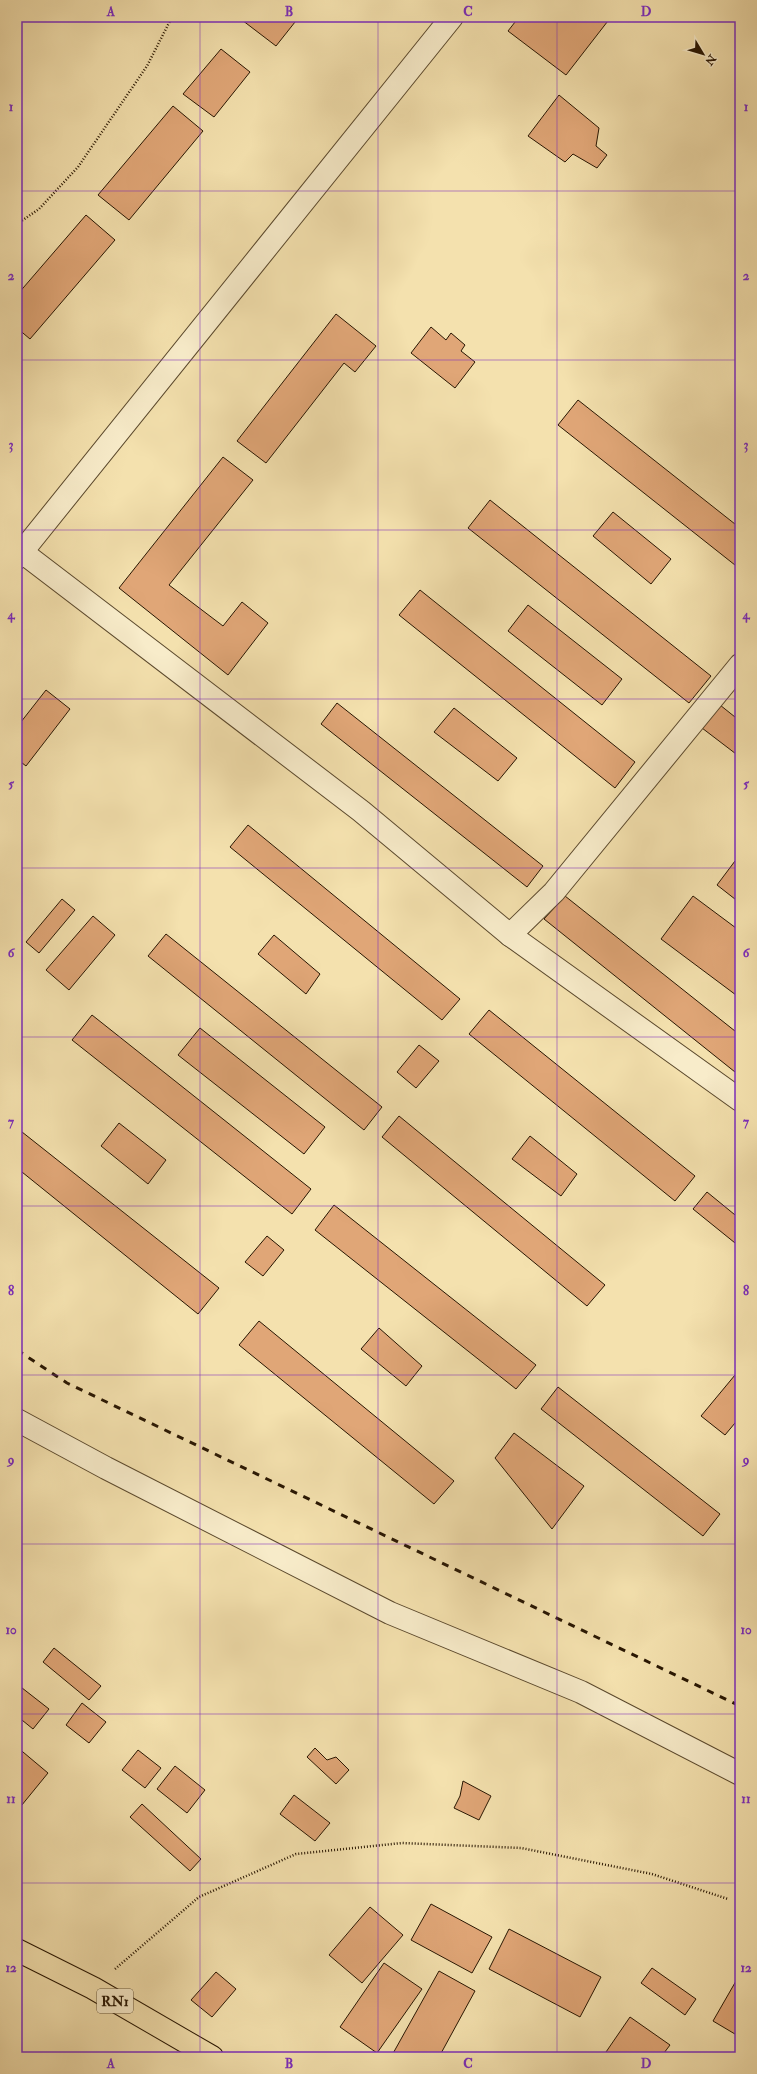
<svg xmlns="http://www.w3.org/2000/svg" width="757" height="2074" font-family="'IM FELL Double Pica',serif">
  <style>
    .building { fill: #e0a677; stroke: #281602 }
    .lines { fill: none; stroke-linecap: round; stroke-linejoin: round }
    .minor-casing { stroke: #5b492d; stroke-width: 24 }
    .highway-casing { stroke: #281602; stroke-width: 24 }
    .path { stroke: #281602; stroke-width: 2.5; stroke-dasharray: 1 2; stroke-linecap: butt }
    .minor { stroke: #f8ecca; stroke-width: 22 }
    .highway { stroke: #f4e1ae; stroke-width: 22 }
    .rail { stroke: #281602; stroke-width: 3; stroke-dasharray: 7 7; stroke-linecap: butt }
    .grid { fill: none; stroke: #7b2cbf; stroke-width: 1; stroke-opacity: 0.55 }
    .labels { text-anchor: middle; stroke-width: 3; stroke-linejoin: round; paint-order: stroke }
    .shield { fill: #f8ecca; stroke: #66563e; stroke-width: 1 }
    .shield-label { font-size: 14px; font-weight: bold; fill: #281602 }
    .neatline { fill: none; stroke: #7b2cbf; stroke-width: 1.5 }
    .grid-label { font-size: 13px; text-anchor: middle; font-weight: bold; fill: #7b2cbf }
  </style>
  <rect width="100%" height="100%" fill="#f4e1ae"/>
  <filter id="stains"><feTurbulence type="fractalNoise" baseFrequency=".005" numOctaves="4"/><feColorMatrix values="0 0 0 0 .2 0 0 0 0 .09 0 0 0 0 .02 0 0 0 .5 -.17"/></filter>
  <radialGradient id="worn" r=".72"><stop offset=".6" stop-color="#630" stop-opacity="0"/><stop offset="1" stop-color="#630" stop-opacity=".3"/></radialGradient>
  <g class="building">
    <path d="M238,17H299L276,46Z"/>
    <path d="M519,17H611L566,75L508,31Z"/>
    <path d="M221,49L250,72L214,117L183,94Z"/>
    <path d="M559,95L599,128L596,146L607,155L597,168L573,154L565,162L528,136Z"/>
    <path d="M173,106L203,131L129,220L98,195Z"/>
    <path d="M86,215L115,240L30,339L17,328V295Z"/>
    <path d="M336,314L376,346L355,372L344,363L266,463L237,441Z"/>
    <path d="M431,327L446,340L451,333L465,345L461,351L475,362L455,388L411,353Z"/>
    <path d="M578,400L740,528V569L558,425Z"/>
    <path d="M223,457L253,480L169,585L223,626L242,602L268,623L228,675L119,588Z"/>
    <path d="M490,500L711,676L689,703L468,528Z"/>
    <path d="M613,512L671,559L651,584L593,536Z"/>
    <path d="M420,590L635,762L615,788L399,615Z"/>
    <path d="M528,605L622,679L602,705L508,631Z"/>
    <path d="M46,690L70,709L26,766L17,759V727Z"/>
    <path d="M337,703L543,866L527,887L321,724Z"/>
    <path d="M720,705L740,721V757L702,728Z"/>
    <path d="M454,708L517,758L498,781L434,732Z"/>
    <path d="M248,825L460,999L442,1020L230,847Z"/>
    <path d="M735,861L740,865V903L717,885Z"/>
    <path d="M565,896L740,1035V1076L544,919Z"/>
    <path d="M693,896L740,931V998L661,939Z"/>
    <path d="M62,899L75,910L39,953L26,942Z"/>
    <path d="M93,916L115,935L69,990L46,970Z"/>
    <path d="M166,934L382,1107L364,1130L148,956Z"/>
    <path d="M274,935L320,974L306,994L258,954Z"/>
    <path d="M489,1010L695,1176L675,1201L469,1034Z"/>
    <path d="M92,1015L311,1189L292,1214L72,1040Z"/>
    <path d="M200,1028L325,1127L304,1154L178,1055Z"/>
    <path d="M419,1045L439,1061L416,1088L397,1072Z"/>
    <path d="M399,1116L605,1285L587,1306L382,1137Z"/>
    <path d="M119,1123L166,1160L148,1184L101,1146Z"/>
    <path d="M17,1128L219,1288L198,1314L17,1168Z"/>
    <path d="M530,1136L577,1174L561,1196L512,1159Z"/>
    <path d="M707,1192L740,1219V1247L693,1209Z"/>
    <path d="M334,1205L536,1365L516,1389L315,1230Z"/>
    <path d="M267,1236L284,1250L263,1276L245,1262Z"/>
    <path d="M259,1321L454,1481L434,1504L239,1345Z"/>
    <path d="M379,1328L422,1366L406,1386L361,1349Z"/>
    <path d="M740,1369V1417L725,1435L701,1416Z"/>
    <path d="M558,1387L720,1514L703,1536L541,1409Z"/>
    <path d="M514,1433L584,1486L552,1529L495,1458Z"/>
    <path d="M54,1648L101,1686L89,1700L43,1662Z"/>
    <path d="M17,1684L49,1709L33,1729L17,1716Z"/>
    <path d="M82,1703L106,1722L89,1743L66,1725Z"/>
    <path d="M17,1747L48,1773L17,1811Z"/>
    <path d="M315,1748L327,1760L336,1757L349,1770L336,1784L307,1757Z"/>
    <path d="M138,1750L161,1768L145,1788L122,1770Z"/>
    <path d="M175,1766L205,1790L187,1813L157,1789Z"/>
    <path d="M463,1781L491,1796L479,1820L454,1808L460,1796Z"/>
    <path d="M294,1795L330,1823L315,1841L280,1814Z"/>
    <path d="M142,1804L201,1859L190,1871L130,1817Z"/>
    <path d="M431,1904L492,1937L472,1973L411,1940Z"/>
    <path d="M370,1907L403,1935L362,1983L329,1955Z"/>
    <path d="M509,1929L601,1977L580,2017L489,1969Z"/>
    <path d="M384,1963L422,1989L377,2053L340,2027Z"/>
    <path d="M652,1968L696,1999L685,2015L641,1983Z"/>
    <path d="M439,1971L475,1991L439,2057H391Z"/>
    <path d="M216,1972L236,1989L212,2017L191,2000Z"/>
    <path d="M736,1981L740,1984V2037L713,2021Z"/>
    <path d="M630,2017L670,2045L661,2057H613L606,2052Z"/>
  </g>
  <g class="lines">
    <defs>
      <g id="minor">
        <path d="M22,552L361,811L510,935L740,1100"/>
        <path d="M17,558L452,17"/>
        <path d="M510,935L554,892L740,665"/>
        <path d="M17,1420L106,1468L390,1613L581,1692L740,1774"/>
      </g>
      <path id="highway" d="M17,1950L93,1988L212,2057"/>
    </defs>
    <use href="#minor" class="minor-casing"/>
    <use href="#highway" class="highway-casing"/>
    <g class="path">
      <path d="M17,224L39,209L78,167L147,66L172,17"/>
      <path d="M115,1969L199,1897L296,1854L402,1843L521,1848L652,1874L728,1899"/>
    </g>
    <use href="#minor" class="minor"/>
    <use href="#highway" class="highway"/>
    <path class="rail" d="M17,1350L67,1383L740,1706"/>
  </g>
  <path class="grid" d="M200,17V2057M378,17V2057M557,17V2057M17,191H740M17,360H740M17,530H740M17,699H740M17,868H740M17,1037H740M17,1206H740M17,1375H740M17,1544H740M17,1714H740M17,1883H740"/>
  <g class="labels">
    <rect class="shield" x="97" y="1989" width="36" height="24" rx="3"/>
    <g class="shield-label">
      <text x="115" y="2006">RN1</text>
    </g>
  </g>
  <rect width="757" height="2074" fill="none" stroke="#f4e1ae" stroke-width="44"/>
  <g transform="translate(703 54) rotate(128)" stroke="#f8ecca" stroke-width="3" paint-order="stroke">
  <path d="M0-3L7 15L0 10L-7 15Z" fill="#281602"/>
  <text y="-6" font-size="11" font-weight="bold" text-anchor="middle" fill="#281602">N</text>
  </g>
  <rect x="22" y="22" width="713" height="2030" class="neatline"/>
  <g class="grid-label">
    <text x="111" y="16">A</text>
    <text x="289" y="16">B</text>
    <text x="468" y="16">C</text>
    <text x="646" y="16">D</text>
    <text x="11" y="111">1</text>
    <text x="746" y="111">1</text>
    <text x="11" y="280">2</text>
    <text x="746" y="280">2</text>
    <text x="11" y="449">3</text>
    <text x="746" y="449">3</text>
    <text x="11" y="619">4</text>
    <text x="746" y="619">4</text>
    <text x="11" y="788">5</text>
    <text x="746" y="788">5</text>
    <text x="11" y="957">6</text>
    <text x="746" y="957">6</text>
    <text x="11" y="1126">7</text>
    <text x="746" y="1126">7</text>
    <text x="11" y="1295">8</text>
    <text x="746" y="1295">8</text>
    <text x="11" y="1464">9</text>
    <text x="746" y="1464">9</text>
    <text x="11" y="1634">10</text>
    <text x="746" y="1634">10</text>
    <text x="11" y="1803">11</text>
    <text x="746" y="1803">11</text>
    <text x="11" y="1972">12</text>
    <text x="746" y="1972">12</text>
    <text x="111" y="2068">A</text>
    <text x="289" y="2068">B</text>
    <text x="468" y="2068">C</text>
    <text x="646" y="2068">D</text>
  </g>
  <rect width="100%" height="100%" filter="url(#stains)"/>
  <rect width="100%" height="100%" fill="url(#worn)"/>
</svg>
